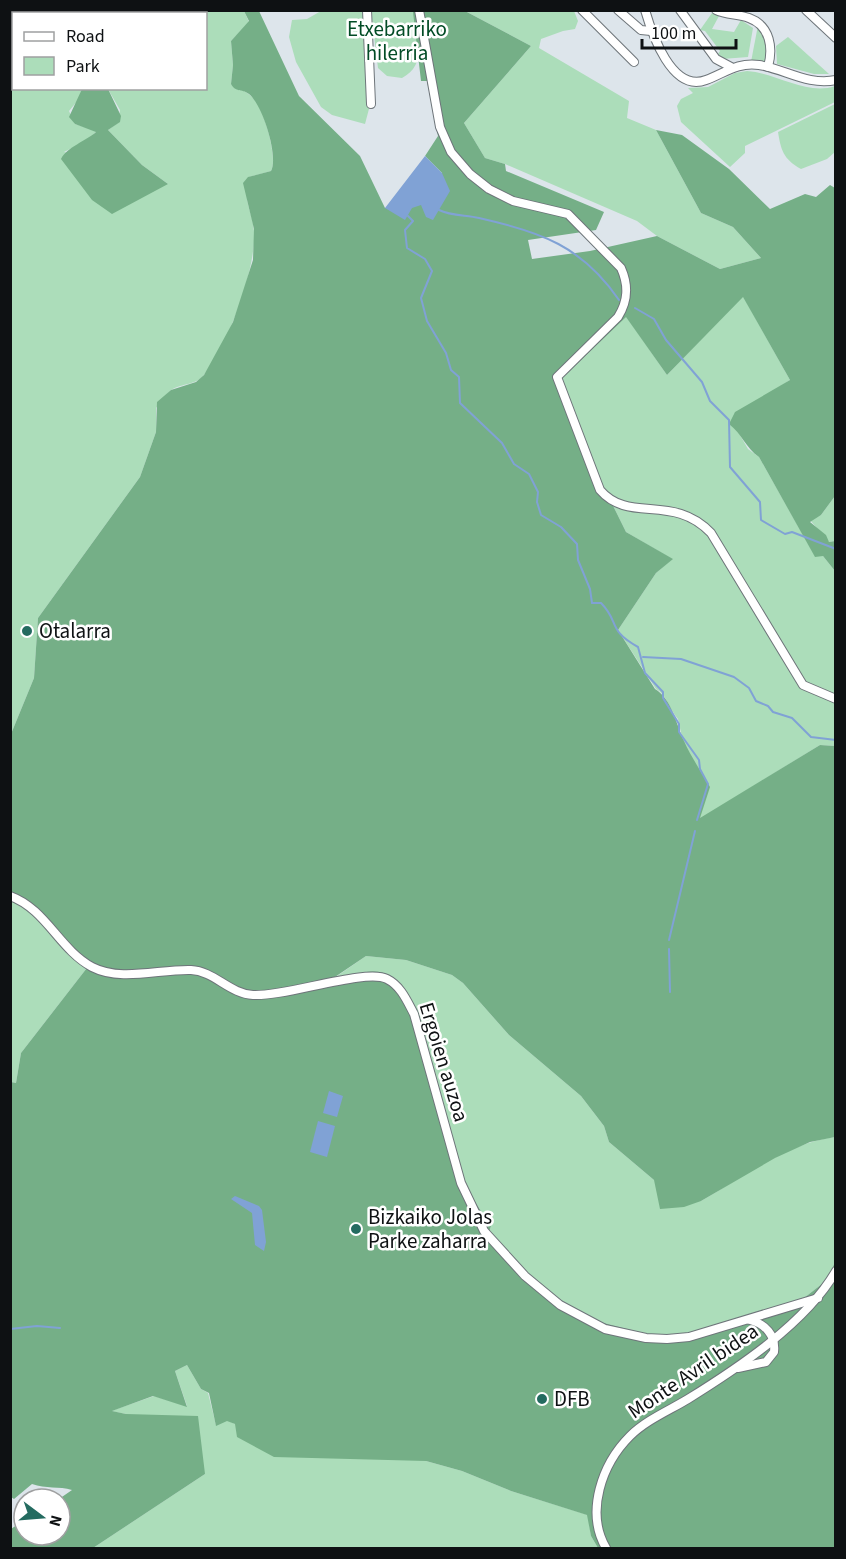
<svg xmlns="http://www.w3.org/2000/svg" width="846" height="1559" font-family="'Source Sans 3',sans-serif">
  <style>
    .green { fill: #acddba; fill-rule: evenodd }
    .forest { fill: #75af87 }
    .water { fill: #80a2d5 }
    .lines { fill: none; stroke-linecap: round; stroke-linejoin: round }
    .stream { stroke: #80a2d5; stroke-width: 2 }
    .minor-casing { stroke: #6e757a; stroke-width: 10 }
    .minor { stroke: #fff; stroke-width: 8 }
    .poi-dot { fill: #246b60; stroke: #fff; stroke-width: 2 }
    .labels { text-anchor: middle; stroke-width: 5; stroke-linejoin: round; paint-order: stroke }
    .park-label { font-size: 21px; fill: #024c26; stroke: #fff }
    .poi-label { font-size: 21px; fill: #0e1113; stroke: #fff; text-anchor: start }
    .street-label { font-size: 21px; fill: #0e1113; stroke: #fff }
  </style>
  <rect width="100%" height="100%" fill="#dde5eb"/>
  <g class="green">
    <path d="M10,11H244L249,22L231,41L233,65L231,84C240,89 251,93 257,103C265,115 278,159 271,171L249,177C243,206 252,207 254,231C257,267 227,349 203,376C194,386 180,383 170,391C165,395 160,403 156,408V432L140,477L38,618L34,678L11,734ZM14,14H206V88L108,89L120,110L119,122L108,130L142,165L168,184L64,152L86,141L97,131L75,124L69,111L79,99L82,88H14Z"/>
    <path d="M321,11H364L370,105L365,124L332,115L321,107L296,62L289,37L292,20L307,19Z"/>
    <path d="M371,11H416C418,34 428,65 402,78L387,76L378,68Z"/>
    <path d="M465,11H574L578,21L575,29L563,31L541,39L539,48L629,101L627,118L656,130L701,213L733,227L761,258L720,269L657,236L637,221L505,164L485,158L464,123L531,46Z"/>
    <path d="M712,13L719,16L712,29L734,32L741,20L753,28L748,57L722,59L718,54L720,51L705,31L700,30Z"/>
    <path d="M758,25L769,41L766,64L751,62Z"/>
    <path d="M788,37L829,74H814L777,64L776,46Z"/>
    <path d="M747,71C776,73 807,96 835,86V102L745,146V153L730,167L681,122L677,106L681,99L693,93L688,88L708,87L735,73Z"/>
    <path d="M835,104V152L827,159L801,169C783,159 781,150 778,132Z"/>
    <path d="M743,296L790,380L764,397L737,430L748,449L759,457L815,556H823L835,571V746L820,745L700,819L678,719C669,709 667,695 656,689L618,630L656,573L672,559L626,532L586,451L562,377L626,316L667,375Z"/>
    <path d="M835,496V541L829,542L810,520L821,515Z"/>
    <path d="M11,899L28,910L90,964L21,1053L16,1083L11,1082Z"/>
    <path d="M366,956L406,960L452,975L463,983L509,1035L581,1096L604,1126L609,1142L654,1180L701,1201C743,1177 787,1143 835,1137V1262L827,1280L804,1298L692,1334L655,1336L592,1320L546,1295L489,1232L491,1226L461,1181L399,982C379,965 351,978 327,983Z"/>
    <path d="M187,1365L201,1389L208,1393L216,1425L227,1420L235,1424L426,1461L462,1471L511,1491L588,1515L591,1536L598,1548H93L205,1474L126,1414L111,1411L154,1396L187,1406L175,1371Z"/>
  </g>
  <g class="forest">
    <path d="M415,10L465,11L531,46L464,123L485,158L505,164L506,171L604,212L596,230L528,240L532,259L590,251L657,236L720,269L761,258L733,227L701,213L656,130L682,135L729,169L770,209L805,194L816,197L830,185L835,188V496L821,515L810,522L826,535L829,542L835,541V571L823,556L815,557L759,457C746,448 742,434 729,424L735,412L790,380L743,297L667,375L626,317L562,378L586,451L626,532L673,559L656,573L618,630L655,689C672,699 676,724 684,741C691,757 701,771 710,787L700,818L820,745L835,746V1137L810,1142L775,1158L701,1201L684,1207L660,1209L654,1180L609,1142L604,1126L581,1096L509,1035L463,983L452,975L406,960L366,956L329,981C359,976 383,958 405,991L461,1181L491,1226L489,1232L546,1295L592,1320L655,1336L692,1334L804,1298L827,1280L835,1262V1548H598L591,1536L587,1515L511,1491L462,1471L426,1461L274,1457L237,1437L235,1424L227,1421L216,1426L209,1393L201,1389L187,1365L175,1371L187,1407L153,1396L112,1411L126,1414L198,1416L205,1474L93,1548H11V1529L24,1520V1535H60L59,1499L72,1490C59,1486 46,1489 32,1484L14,1499L11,1497V1082L16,1083L21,1053L90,964L28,910L11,899V734L34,678L38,618L140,477L156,432L157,402L171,390L196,382L204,375L233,322L253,260L254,229L243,183L248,177L271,171C279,156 262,104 249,94C241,88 236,93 231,84L233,65L231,41L249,21L244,11H259L299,96L360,156L385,208C425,208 421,205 442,173L425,156L438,136L427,81H421L413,12Z"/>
    <path d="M82,89H108L121,116L120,122L108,130L142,165L168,184L112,214L92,200L61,159C67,147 86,141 96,132L75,124L69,117Z"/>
  </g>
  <g class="water">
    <path d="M425,156L442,173L450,191L433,220L426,217L421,205L412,208L405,220L385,208Z"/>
    <path d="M329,1091L343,1096L337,1117L323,1113Z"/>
    <path d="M318,1121L335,1126L327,1157L310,1152Z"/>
    <path d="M235,1196L259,1206L262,1210L266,1242L264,1251L255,1245L252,1213L231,1199Z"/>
  </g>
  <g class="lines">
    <g class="stream">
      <path d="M439,210C451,216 466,215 479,218C541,232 582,246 619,300"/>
      <path d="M408,216L413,221L405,230L407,248L425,259L432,271L421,298L427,321L446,353L451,370L459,377L460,403L502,443L514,464L529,474L538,492L537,502L541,515L561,527L577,544L578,560L590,589L592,603H601C620,622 607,630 638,647L645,673L663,692V698L679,724V732L699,760L700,769L708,784L697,820"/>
      <path d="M635,308L654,319L666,340L702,382L710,401L729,420L730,467L760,502L761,520L785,534L792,532L836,549"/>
      <path d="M643,657L681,659L734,677L749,688L756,701L768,706L773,712L792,718L811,737L836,740"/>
      <path d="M669,940L695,831"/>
      <path d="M669,949L670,992"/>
      <path d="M10,1329L37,1326L60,1328"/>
    </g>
    <defs>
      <g id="minor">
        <path d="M367,10L371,104"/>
        <path d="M419,10L440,127L451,152L470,174L489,189L513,201L568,214L621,268C629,286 628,301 618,317L557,377L600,490C629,524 673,493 711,533L803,685L836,699"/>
        <path d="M582,10L634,62"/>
        <path d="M618,10L641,30L651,31"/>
        <path d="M645,10C652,34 672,93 706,80C725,73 737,62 759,65C785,69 808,86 836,80"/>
        <path d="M680,10L716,59L731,67"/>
        <path d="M716,10C726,15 739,14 749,18C771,26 773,49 768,67"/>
        <path d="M806,10L836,38"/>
        <path d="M10,896C46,909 59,949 92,967C121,982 159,969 191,970C214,971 230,994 253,995C285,997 366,968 387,979C401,986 407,1001 414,1014L461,1183L484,1231L525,1276L560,1305L605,1329L646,1338L667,1339L689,1337L818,1298"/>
        <path d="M738,1368L766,1362L774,1352C776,1335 765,1324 750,1320"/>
        <path d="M606,1548C585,1512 602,1464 630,1436C646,1420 670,1410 688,1399C738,1368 806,1323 836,1271"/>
      </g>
    </defs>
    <use href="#minor" class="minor-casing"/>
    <use href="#minor" class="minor"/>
  </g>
  <g class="poi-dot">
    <circle cx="27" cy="631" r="6"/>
    <circle cx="356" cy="1229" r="6"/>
    <circle cx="542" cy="1399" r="6"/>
  </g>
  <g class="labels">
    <g class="park-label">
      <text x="397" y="36">Etxebarriko<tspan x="397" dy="24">hilerria</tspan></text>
    </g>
    <g class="poi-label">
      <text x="39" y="638">Otalarra</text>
      <text x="368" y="1224">Bizkaiko Jolas<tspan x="368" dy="24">Parke zaharra</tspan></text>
      <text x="554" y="1406">DFB</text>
    </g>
    <g class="street-label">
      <text transform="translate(444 1062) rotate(73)" y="7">Ergoien auzoa</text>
      <text transform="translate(693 1371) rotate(-34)" y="7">Monte Avril bidea</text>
    </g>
  </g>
  <rect width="846" height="1559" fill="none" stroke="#0e1113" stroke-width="24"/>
  <rect x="12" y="12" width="195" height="78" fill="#ffffff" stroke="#9fa0a1" stroke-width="1.5"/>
  <rect x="24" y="32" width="30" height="9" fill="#ffffff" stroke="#9fa0a1" stroke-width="1.5"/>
  <text x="66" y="42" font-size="18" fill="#0e1113">Road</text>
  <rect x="24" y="57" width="30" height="18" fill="#acddba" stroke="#9fa0a1" stroke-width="1.5"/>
  <text x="66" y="72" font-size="18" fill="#0e1113">Park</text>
  <g transform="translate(42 1517) rotate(106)"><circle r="28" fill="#ffffff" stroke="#9fa0a1" stroke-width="1.5"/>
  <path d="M0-4.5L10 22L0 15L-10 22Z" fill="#246b60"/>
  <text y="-9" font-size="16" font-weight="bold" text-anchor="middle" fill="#0e1113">N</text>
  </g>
  <path d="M642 39v9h94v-9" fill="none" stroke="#0e1113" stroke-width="3"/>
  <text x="651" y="39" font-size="18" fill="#0e1113" stroke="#ffffff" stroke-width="4.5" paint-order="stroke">100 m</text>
</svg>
